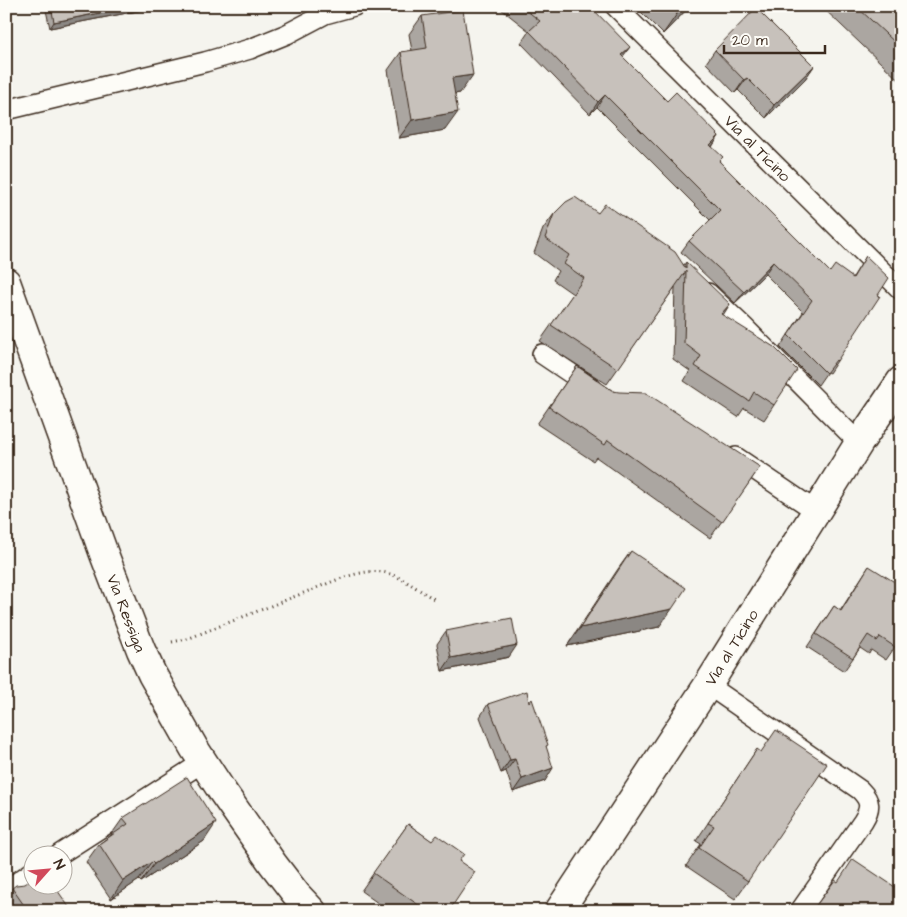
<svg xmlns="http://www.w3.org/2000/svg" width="907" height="917" font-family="'Architects Daughter',sans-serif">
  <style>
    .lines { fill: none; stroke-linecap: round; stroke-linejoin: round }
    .lane-casing { stroke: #3b2a1e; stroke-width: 22 }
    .street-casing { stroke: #3b2a1e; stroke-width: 31 }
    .path { stroke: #3b2a1e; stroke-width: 3; stroke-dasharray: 1 4; stroke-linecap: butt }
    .lane { stroke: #fdfcf7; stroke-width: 19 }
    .street { stroke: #fdfcf7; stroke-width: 28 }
    .wall { fill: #aba6a1; stroke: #3b2a1e }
    .shaded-wall { fill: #8b8783; stroke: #3b2a1e }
    .building { fill: #c7c1bb; stroke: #3b2a1e }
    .labels { text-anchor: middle; stroke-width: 5; stroke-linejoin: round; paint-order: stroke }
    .street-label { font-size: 16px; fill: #3b2a1e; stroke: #fdfcf7 }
  </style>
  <rect width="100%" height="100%" fill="#f5f4ee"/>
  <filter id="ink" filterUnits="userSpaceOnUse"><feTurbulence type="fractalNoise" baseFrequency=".02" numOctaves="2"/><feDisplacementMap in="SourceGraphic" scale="10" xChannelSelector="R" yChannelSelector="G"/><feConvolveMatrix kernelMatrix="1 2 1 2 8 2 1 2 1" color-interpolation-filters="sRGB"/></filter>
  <g filter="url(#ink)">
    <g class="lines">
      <defs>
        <g id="lane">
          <path d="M615,6L901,290"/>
          <path d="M6,110L205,62L250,49L287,34L325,14L354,6"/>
          <path d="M708,293L744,327L859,443"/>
          <path d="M542,354L591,387"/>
          <path d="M736,457L816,511"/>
          <path d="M708,685L860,790C871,801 871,808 863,821L800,911"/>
          <path d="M60,854L203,762"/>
          <path d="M10,887L32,872"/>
        </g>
        <g id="street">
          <path d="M6,282L104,554L141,650L152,674L194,748L222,791L273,864L296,894L312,911"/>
          <path d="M559,911L708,685L859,443L901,381"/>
        </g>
      </defs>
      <use href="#lane" class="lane-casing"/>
      <use href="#street" class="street-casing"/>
      <path class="path" d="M172,642L187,639L339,579C387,563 393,574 434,599"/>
      <use href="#lane" class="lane"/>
      <use href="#street" class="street"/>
    </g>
    <g class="wall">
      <path d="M45,6H163L50,28Z"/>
      <path d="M503,6H590L623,57L667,101L719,136L712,147L720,162L830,272L853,277L866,256L837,361L829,373L827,372L818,385L780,347L803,312L765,274L735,303L681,252L689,241L710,220L597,107L590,114L521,43L529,31L501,9Z"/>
      <path d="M640,6H690L663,34L638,9Z"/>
      <path d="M821,6H901V82Z"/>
      <path d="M422,16L460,93L455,94L445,130L399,138L388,70L401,52L412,51L409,34Z"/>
      <path d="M715,50L814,66L805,79L766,118L738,90L735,93L706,63Z"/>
      <path d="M598,213L684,265L686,262L723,315L774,405L764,420L744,408L738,417L684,381L690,371L673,359L675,287L607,384L540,341L573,294L553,280L558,271L534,253L543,229L554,214Z"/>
      <path d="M577,366L613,391L760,467L710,538L596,457L593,461L537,424Z"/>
      <path d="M631,551L659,627L567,646L618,569Z"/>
      <path d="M869,566L897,603L895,647L886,660L871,650L869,654L860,648L844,671L807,647L834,606L840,611Z"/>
      <path d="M446,631L509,657L442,671L437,644Z"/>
      <path d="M529,703L546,747L545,781L513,792L506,771L501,773L480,717L488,704Z"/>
      <path d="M757,749L748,881L735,899L686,866L701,844L696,841Z"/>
      <path d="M123,818L204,841L141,882L139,880L111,899L86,862L99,844L111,835Z"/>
      <path d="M408,824L459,861L449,911H389L361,891Z"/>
      <path d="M12,888L71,911H10L6,904V896Z"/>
    </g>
    <g class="shaded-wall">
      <path d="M135,6H163L50,28L54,22Z"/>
      <path d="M684,6H690L663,34L677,14Z"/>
      <path d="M630,47L621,59V55Z"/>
      <path d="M814,66L805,79L766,118L774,105Z"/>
      <path d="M473,75L460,93L440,96L452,78Z"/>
      <path d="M747,78L738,90L735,93L744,80Z"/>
      <path d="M605,95L597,107L590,114L598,102Z"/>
      <path d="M458,112L445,130L399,138L412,120Z"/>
      <path d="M719,136L711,148L710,145Z"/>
      <path d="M773,262L765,274L735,303L744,292Z"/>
      <path d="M730,304L720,320L721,314Z"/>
      <path d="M672,609L659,627L567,646L580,628Z"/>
      <path d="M517,645L509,657L442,671L451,658Z"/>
      <path d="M515,759L506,771L501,773L510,760Z"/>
      <path d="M553,768L545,781L513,792L522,779Z"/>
      <path d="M216,823L204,841L141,882L154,864Z"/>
      <path d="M152,862L139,880L111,899L123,881Z"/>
    </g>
    <g class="building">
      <path d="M51,6H135L54,22Z"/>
      <path d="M521,6H590L630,47L621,55L667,101L676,92L719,136L710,145L723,157L719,161L830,272L835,265L853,278L866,256L889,278L878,295L880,296L837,361L836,360L826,373L788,335L812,300L773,262L744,292L689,241L720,210L605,95L598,102L529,31L540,21Z"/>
      <path d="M670,6H684L677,14Z"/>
      <path d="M856,6H901V48Z"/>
      <path d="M756,8L814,66L774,105L747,78L744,80L715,50Z"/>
      <path d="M463,10L473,75L452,78L458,112L412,120L401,52L427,48L422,16Z"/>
      <path d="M575,197L598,213L605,204L675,252L686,269V262L730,304L721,314L774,347L797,370L774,405L754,392L749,401L695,366L701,356L684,343L686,271L618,369L551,325L584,278L564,264L569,255L545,238L554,214L566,202Z"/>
      <path d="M577,366L613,391L619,392L646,393L760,467L722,522L608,440L605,445L549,407Z"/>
      <path d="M631,551L686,588L672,609L580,628Z"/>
      <path d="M869,566L901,586V597L897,603L901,606V638L895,647L880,637L877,641L868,635L853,658L816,634L834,606L841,611Z"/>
      <path d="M512,618L517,645L451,658L446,631Z"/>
      <path d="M527,691L529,703L532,699L548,745L546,746L553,768L522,779L515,759L510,760L488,704Z"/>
      <path d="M776,730L827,764L748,881L699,848L714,826L708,823L757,749L761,752Z"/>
      <path d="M187,777L216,823L154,864L152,862L123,881L99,844L128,824L123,818Z"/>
      <path d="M408,824L432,841L437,835L464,854L459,861L475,872L449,911H427L373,873Z"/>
      <path d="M853,859L901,891V901L894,911H812L835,880L838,882Z"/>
      <path d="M32,879V884H53L71,910L28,911L12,888L16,885L25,884Z"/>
    </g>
  </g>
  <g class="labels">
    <g class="street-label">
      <text transform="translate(758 148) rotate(45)" y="6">Via al Ticino</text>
      <text transform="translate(127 613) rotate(69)" y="6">Via Ressiga</text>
      <text transform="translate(731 647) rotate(-58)" y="6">Via al Ticino</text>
    </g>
  </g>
  <rect width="907" height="917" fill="none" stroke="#fdfcf7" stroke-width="25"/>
  <rect x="12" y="12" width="882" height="892" fill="none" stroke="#3b2a1e" stroke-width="2" filter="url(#ink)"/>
  <g transform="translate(48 870) rotate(63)"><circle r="24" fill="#fdfcf7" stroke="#afa8a0"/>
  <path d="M0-4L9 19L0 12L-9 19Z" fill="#d1495b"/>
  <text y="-8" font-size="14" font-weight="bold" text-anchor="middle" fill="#3b2a1e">N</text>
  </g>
  <path d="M724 45v8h101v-8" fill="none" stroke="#3b2a1e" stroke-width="2.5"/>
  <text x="732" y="45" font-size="15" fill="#3b2a1e" stroke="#fdfcf7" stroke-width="4" paint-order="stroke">20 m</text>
</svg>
